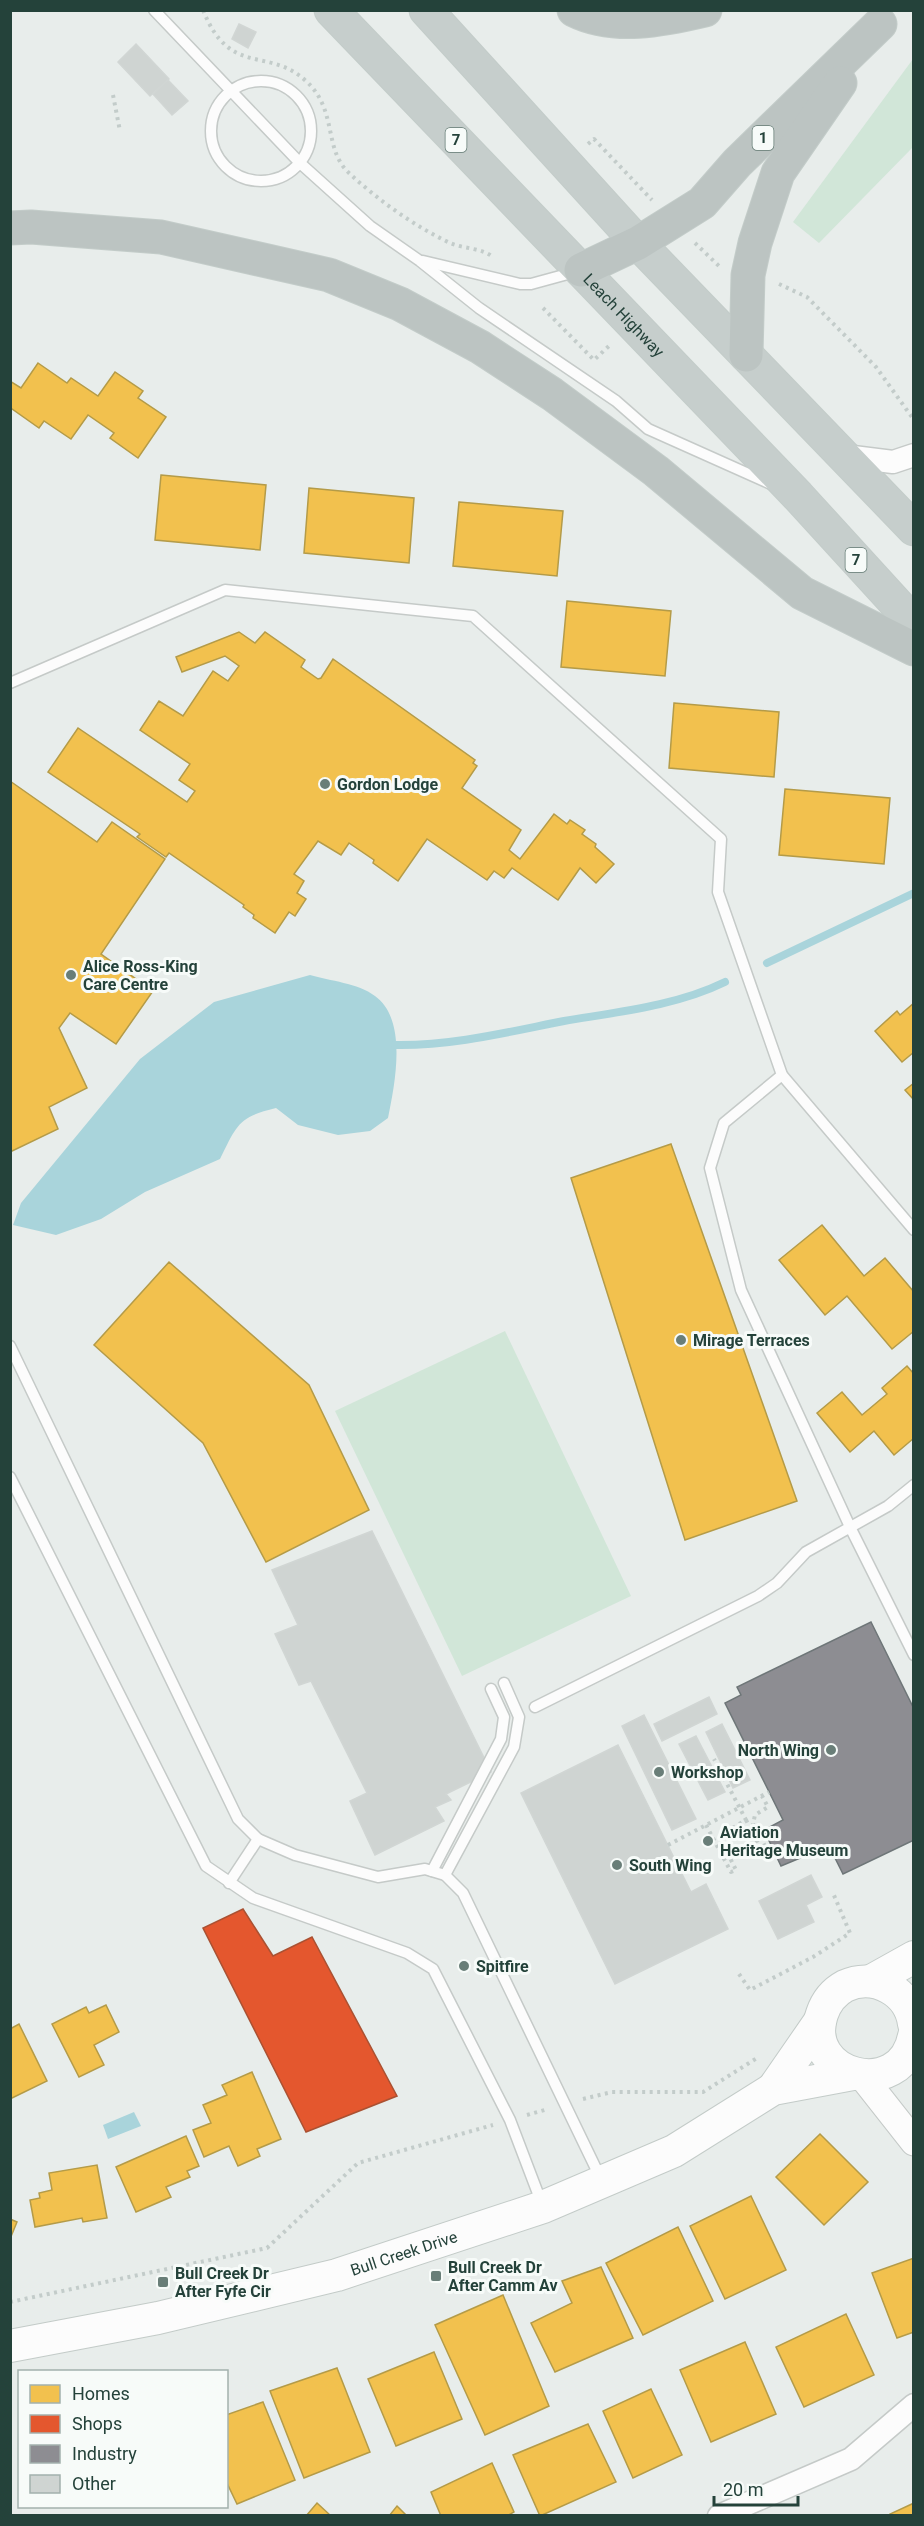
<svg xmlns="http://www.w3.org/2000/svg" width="924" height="2526" font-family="Roboto,sans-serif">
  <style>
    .green { fill: #d1e6d8 }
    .water { fill: #a9d4db }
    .homes { fill: #f2c14e; stroke: #b49b48; stroke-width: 1.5 }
    .shops { fill: #e4572e; stroke: #aa5132; stroke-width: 1.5 }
    .industry { fill: #8d8d92; stroke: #6e7678; stroke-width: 1.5 }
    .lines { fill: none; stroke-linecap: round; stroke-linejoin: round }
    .stream { stroke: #a9d4db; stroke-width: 8 }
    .building { fill: #cfd4d2; stroke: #d1d6d4; stroke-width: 1.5 }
    .service-casing { stroke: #c5cac8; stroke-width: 13 }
    .minor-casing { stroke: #c5cac8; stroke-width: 25 }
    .tertiary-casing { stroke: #c5cac8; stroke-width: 29 }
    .secondary-casing { stroke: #c3cbc8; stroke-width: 34 }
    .trunk-casing { stroke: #c3ccc9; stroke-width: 35 }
    .motorway-casing { stroke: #c3ccc9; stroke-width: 35 }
    .path { stroke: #c3ccca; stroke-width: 4; stroke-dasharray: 3 4.5; stroke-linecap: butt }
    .service { stroke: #fcfcfc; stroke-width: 10 }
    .minor { stroke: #fcfcfc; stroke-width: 22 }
    .tertiary { stroke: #fcfcfc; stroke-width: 27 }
    .secondary { stroke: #fcfcfc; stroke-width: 32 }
    .trunk { stroke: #c6cecc; stroke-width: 33 }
    .motorway { stroke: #bcc4c2; stroke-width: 33 }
    .poi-dot { fill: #697e78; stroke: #f7fbf9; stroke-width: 2 }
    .labels { text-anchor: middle; stroke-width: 6; stroke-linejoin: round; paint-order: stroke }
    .shield { fill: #f7fbf9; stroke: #637a73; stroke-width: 1.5 }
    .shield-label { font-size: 15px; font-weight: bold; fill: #24423a }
    .street-label { font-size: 16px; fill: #24423a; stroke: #f7fbf9 }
    .poi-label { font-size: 16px; font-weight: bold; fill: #24423a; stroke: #f7fbf9; text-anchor: start }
  </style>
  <rect width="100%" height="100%" fill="#e8edeb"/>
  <g class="green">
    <path d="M913,59V147L819,243L793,222Z"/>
    <path d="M505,1331L631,1596L462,1676L335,1411Z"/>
  </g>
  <g class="water">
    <path d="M310,975C330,981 358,983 375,996C408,1020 395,1083 388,1118L370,1131L338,1135L298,1125L276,1108C238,1117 237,1125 220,1159L145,1192L101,1219L56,1235L13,1225L21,1203L140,1059L214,1002Z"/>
    <path d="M134,2112L141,2126L108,2139L103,2125Z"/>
  </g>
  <g class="homes">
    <path d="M38,363L67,383L71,378L98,396L115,372L143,391L138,398L166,417L138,458L110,438L114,433L88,415L71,439L44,421L39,428L12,409L10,411V381L21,388Z"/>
    <path d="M161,475L266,485L260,550L155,540Z"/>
    <path d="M309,488L414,498L409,563L304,553Z"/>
    <path d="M459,502L563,511L557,576L453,566Z"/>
    <path d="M567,601L671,611L665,676L561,667Z"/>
    <path d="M239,632L255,643L265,632L305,660L301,667L318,679L321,678L333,659L475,760L473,763L477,766L462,788L521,830L509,850L520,859L554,814L567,824L570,820L585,830L582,834L596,844L595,847L614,864L596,883L580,868L558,900L512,868L504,878L494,871L487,880L427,839L398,881L373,863L374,860L349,843L341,855L318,841L294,874L304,881L297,893L306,899L295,916L289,912L275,933L253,918L254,915L243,907L244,905L169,853L166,857L137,837L140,834L48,772L78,728L187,802L195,791L179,780L190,764L140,730L159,701L183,716L213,671L228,681L239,666L225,656L182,672L176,657Z"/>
    <path d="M674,703L779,712L774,777L669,768Z"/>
    <path d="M10,781L97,842L112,822L165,859L101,954L153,991L116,1044L70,1013L59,1028L87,1088L49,1107L58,1129L10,1152Z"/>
    <path d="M785,789L890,798L884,864L779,855Z"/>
    <path d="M914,1003V1052L902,1062L875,1031L897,1011L900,1015Z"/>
    <path d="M914,1083V1100L905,1090Z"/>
    <path d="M671,1144L797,1501L685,1540L571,1178Z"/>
    <path d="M822,1225L864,1276L885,1258L914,1292V1331L892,1349L847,1296L825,1315L779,1260Z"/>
    <path d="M169,1262L309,1385L369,1510L266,1562L203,1443L94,1345Z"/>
    <path d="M907,1366L914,1374V1438L894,1455L874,1431L850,1452L817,1413L842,1392L862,1415L887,1394L882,1388Z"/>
    <path d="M106,2005L119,2032L94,2045L104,2065L79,2077L52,2024L86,2007L89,2013Z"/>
    <path d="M19,2024L47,2081L10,2099V2029Z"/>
    <path d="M252,2072L281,2139L257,2149L260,2156L238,2166L229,2146L204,2157L193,2130L211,2123L203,2105L227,2095L222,2085Z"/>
    <path d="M820,2134L868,2182L824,2225L776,2177Z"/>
    <path d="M186,2136L199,2166L187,2171L190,2177L166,2187L171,2197L136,2212L116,2167Z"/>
    <path d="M97,2165L107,2218L83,2222L82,2218L35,2227L30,2200L40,2198L39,2193L52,2190L49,2173Z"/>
    <path d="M751,2196L786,2270L725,2299L690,2226Z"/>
    <path d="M10,2219L17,2222L10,2239Z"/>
    <path d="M678,2227L713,2301L643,2335L606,2263Z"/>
    <path d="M914,2258V2332L897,2338L872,2273Z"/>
    <path d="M601,2267L633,2338L555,2372L531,2323L572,2303L562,2281Z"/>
    <path d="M503,2295L549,2406L485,2435L435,2325Z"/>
    <path d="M846,2314L874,2375L804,2407L776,2347Z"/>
    <path d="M745,2342L776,2414L711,2442L680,2370Z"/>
    <path d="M434,2352L462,2419L396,2446L368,2379Z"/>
    <path d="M337,2368L370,2452L304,2478L270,2391Z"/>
    <path d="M651,2389L682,2455L633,2478L603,2411Z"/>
    <path d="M263,2402L295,2480L237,2504L226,2481V2415Z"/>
    <path d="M588,2424L616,2482L540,2516L513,2455Z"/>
    <path d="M492,2463L514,2512L507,2516H441L431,2492Z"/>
    <path d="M317,2503L331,2516H306Z"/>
    <path d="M914,2503V2516H891L890,2514Z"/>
    <path d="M397,2506L407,2516H389Z"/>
  </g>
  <path class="shops" d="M243,1909L273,1956L312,1937L397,2096L306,2132L203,1928Z"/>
  <path class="industry" d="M871,1622L914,1709V1840L843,1874L829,1846L781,1866L764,1830L783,1820L725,1703L741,1695L737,1687Z"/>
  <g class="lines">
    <g class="stream">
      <path d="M767,963L914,893"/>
      <path d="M395,1045C452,1046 508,1032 564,1021C617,1012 676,1006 725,982"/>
    </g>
  </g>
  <g class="building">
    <path d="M239,24L256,32L248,48L232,39Z"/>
    <path d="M136,44L169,79L150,96L118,62Z"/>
    <path d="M168,80L188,101L172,115L153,94Z"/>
    <path d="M372,1531L491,1772L446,1794L451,1800L435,1807L444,1821L375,1855L350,1801L367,1793L311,1681L299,1685L275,1634L298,1625L272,1570Z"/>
    <path d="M709,1697L717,1714L662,1741L654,1724Z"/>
    <path d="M644,1715L696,1819L672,1830L622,1726Z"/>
    <path d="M722,1724L750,1780L733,1788L706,1732Z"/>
    <path d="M696,1736L725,1792L708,1800L679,1744Z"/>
    <path d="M618,1745L691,1892L706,1884L728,1929L615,1984L521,1793Z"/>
    <path d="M811,1875L822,1897L806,1905L814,1922L778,1939L759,1901Z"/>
  </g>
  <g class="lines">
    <defs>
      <g id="service">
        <path d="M154,10L300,163L370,226L420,261L479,308L616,401L648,429L771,484"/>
        <circle cx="261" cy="131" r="50"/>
        <path d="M423,261L520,284H531L575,272"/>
        <path d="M10,683L225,590L473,616L721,839L718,892L782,1075L914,1230"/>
        <path d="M782,1075L724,1123L710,1168L741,1290L851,1529L914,1655"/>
        <path d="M10,1346L238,1819L258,1839L295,1855L378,1877L425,1869L445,1875L463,1893L601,2179"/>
        <path d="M10,1477L206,1866L253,1898L407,1953L433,1969L510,2120L542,2204"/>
        <path d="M535,1707L758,1596L777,1583L806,1552L888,1506L914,1485"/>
        <path d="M432,1871L501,1739L504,1717L491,1689"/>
        <path d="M445,1875L514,1747L519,1717L504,1683"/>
        <path d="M229,1883L258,1839"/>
      </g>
      <g id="minor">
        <path d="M845,456L893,462L914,455"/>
        <path d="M719,2516L851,2459L914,2405"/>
      </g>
      <path id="tertiary" d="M862,2076L914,2142"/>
      <g id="secondary">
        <path d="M871,1981L914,1957"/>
        <path d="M914,2024C910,1992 875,1972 845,1986C834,1992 826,2002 822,2014C801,2076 901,2103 914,2036"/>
        <path d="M773,2089L820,2021"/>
        <path id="s1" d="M10,2346L158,2318L337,2275L543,2207L674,2151L773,2089L853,2074"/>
      </g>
      <g id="trunk">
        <path id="s2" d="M331,10L798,496L914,623"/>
        <path d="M426,10L638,243L914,529"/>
      </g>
      <g id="motorway">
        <path d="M574,10C614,30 663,20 705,10"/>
        <path d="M10,228L31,227L161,237L329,275L400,304L480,347L552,394L656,471L802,593L914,649"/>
        <path d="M581,270L638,243L702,203L737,163L880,24"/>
        <path d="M746,355L748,275L755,243L778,173L840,83"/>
      </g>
    </defs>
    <use href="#service" class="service-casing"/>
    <use href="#minor" class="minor-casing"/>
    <use href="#tertiary" class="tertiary-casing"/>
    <use href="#secondary" class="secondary-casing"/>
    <use href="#trunk" class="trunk-casing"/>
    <use href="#motorway" class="motorway-casing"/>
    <g class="path">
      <path d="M203,10C230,78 268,46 306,81C338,110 323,149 349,173C378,200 414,226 450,243C464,249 482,248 493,257"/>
      <path d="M113,95L120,131"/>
      <path d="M588,144L594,139L652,200"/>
      <path d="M695,243L720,267"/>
      <path d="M779,284L807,297L876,367L914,420"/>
      <path d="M543,308L594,360L610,345"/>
      <path d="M746,1820L761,1849L765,1846L753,1824L755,1815L768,1807L762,1796"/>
      <path d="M706,1825L731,1872L736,1870L719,1836L746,1820L714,1759"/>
      <path d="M668,1845L769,1792"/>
      <path d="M739,1974L750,1990L813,1957L850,1933L833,1893"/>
      <path d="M583,2099L612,2092H703L757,2058"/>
      <path d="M527,2115L548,2109"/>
      <path d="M10,2302L267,2248L358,2163L493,2125"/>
    </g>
    <use href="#service" class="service"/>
    <use href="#minor" class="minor"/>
    <use href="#tertiary" class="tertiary"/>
    <use href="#secondary" class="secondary"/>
    <use href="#trunk" class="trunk"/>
    <use href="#motorway" class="motorway"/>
  </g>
  <g class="poi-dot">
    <circle cx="325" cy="784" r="6"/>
    <circle cx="71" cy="975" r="6"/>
    <circle cx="681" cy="1340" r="6"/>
    <circle cx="831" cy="1750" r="6"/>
    <circle cx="659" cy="1772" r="6"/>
    <circle cx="708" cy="1841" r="6"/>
    <circle cx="617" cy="1865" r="6"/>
    <circle cx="464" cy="1966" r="6"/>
    <rect x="430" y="2270" width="12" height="12" rx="3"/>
    <rect x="157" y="2276" width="12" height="12" rx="3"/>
  </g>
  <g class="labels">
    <g class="shield">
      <rect x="752.5" y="126" width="21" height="24" rx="4.5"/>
      <rect x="445.5" y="128" width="21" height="24" rx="4.5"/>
      <rect x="845.5" y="548" width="21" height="24" rx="4.5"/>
    </g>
    <g class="shield-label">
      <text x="763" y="143">1</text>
      <text x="456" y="145">7</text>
      <text x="856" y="565">7</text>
    </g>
    <g class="street-label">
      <text dy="6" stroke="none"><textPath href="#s2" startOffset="423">Leach Highway</textPath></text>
      <text dy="6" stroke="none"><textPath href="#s1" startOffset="405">Bull Creek Drive</textPath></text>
    </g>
    <g class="poi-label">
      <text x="337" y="790">Gordon Lodge</text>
      <text x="83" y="972">Alice Ross-King<tspan x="83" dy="18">Care Centre</tspan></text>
      <text x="693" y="1346">Mirage Terraces</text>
      <text x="819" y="1756" text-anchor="end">North Wing</text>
      <text x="671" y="1778">Workshop</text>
      <text x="720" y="1838">Aviation<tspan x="720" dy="18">Heritage Museum</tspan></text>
      <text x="629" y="1871">South Wing</text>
      <text x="476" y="1972">Spitfire</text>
      <text x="448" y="2273">Bull Creek Dr<tspan x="448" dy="18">After Camm Av</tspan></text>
      <text x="175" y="2279">Bull Creek Dr<tspan x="175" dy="18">After Fyfe Cir</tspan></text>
    </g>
  </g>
  <rect width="924" height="2526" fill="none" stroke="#24423a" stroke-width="24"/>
  <rect x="18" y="2370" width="210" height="138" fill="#f7fbf9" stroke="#a3b1ad" stroke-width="1.5"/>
  <rect x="30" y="2385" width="30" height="18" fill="#f2c14e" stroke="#a3b1ad" stroke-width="1.5"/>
  <text x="72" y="2400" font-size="18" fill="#24423a">Homes</text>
  <rect x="30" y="2415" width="30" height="18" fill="#e4572e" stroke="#a3b1ad" stroke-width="1.5"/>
  <text x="72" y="2430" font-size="18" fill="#24423a">Shops</text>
  <rect x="30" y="2445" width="30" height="18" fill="#8d8d92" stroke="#a3b1ad" stroke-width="1.5"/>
  <text x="72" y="2460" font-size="18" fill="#24423a">Industry</text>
  <rect x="30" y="2475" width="30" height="18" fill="#cfd4d2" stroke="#a3b1ad" stroke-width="1.5"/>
  <text x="72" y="2490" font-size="18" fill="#24423a">Other</text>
  <path d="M714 2496v9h84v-9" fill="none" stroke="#24423a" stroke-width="3"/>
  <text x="723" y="2496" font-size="18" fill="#24423a" stroke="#f7fbf9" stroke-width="4.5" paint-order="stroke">20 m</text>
</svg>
